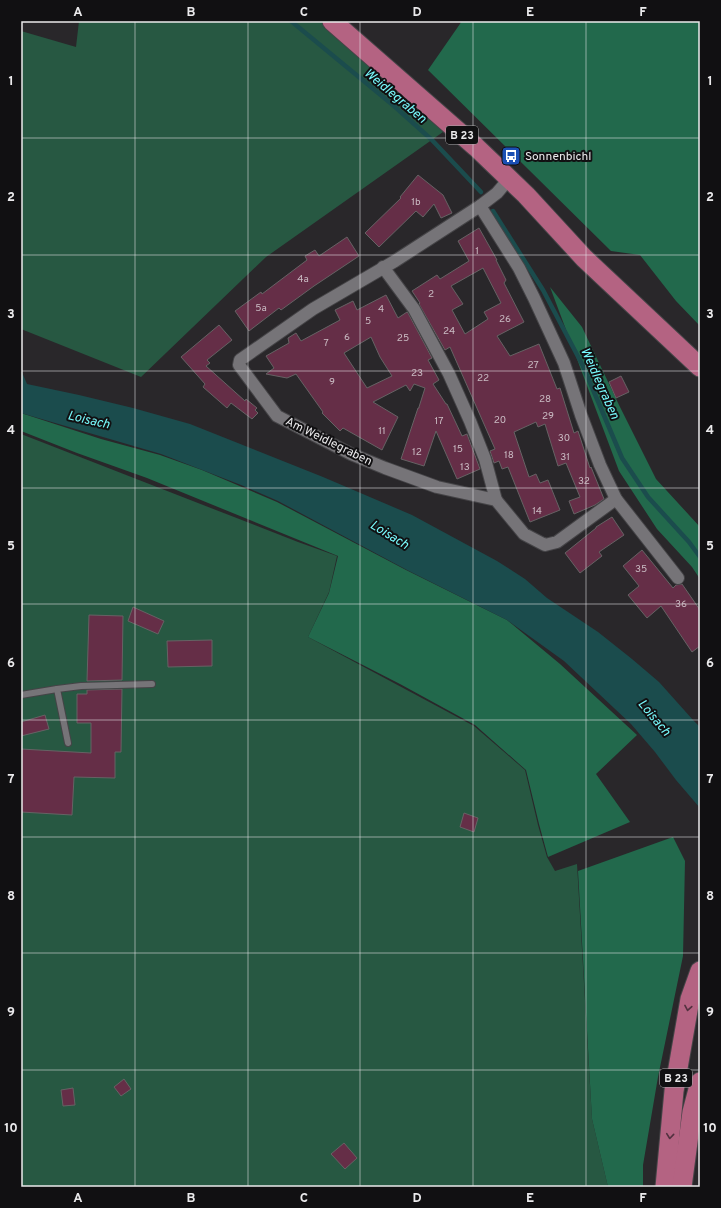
<svg xmlns="http://www.w3.org/2000/svg" width="721" height="1208" font-family="Overpass,sans-serif">
  <style>
    .green { fill: #275842 }
    .forest { fill: #22694c }
    .water { fill: #1b4c4d }
    .lines { fill: none; stroke-linecap: round; stroke-linejoin: round }
    .stream { stroke: #1b4c4d; stroke-width: 4.5 }
    .building { fill: #652e47; stroke: #666264; fill-rule: evenodd }
    .lane-casing { stroke: #454447; stroke-width: 8 }
    .street-casing { stroke: #454447; stroke-width: 14 }
    .primary-casing { stroke: #454447; stroke-width: 21 }
    .lane { stroke: #767478; stroke-width: 6 }
    .street { stroke: #767478; stroke-width: 12 }
    .primary { stroke: #b46382; stroke-width: 19 }
    .oneway { stroke: #52313f }
    .grid { fill: none; stroke: #ebeaec; stroke-width: 1; stroke-opacity: 0.55 }
    .labels { text-anchor: middle; stroke-width: 4; stroke-linejoin: round; paint-order: stroke }
    .number-label { font-size: 10px; fill: #cabbc3 }
    .shield { fill: #111012; stroke: #aaa9ab; stroke-width: 1 }
    .shield-label { font-size: 11px; font-weight: bold; fill: #ebeaec }
    .poi-label { font-size: 12px; fill: #ebeaec; stroke: #111012; text-anchor: start }
    .street-label { font-size: 12px; fill: #ebeaec; stroke: #111012 }
    .water-label { font-size: 13px; font-style: italic; fill: #78fbfd; stroke: #111012 }
    .neatline { fill: none; stroke: #ebeaec; stroke-width: 1.5 }
    .grid-label { font-size: 13px; text-anchor: middle; font-weight: bold; fill: #ebeaec }
  </style>
  <rect width="100%" height="100%" fill="#29272a"/>
  <g class="green">
    <path d="M79,21H332L429,105L443,132L266,257L141,377L21,329V31L76,47Z"/>
    <path d="M21,434L298,542L337,556L329,592L308,637L474,726L525,770L538,825L547,857L555,871L577,864L592,1119L608,1187H21Z"/>
  </g>
  <g class="forest">
    <path d="M462,21H700V326L676,301L640,255L611,251L428,70Z"/>
    <path d="M550,287L582,327L619,405L656,479L700,527V579L692,567L657,529L619,471Z"/>
    <path d="M21,413L101,439L160,455L202,470L277,502L406,570L507,620L560,664L637,735L596,774L630,822L548,857L539,824L526,770L475,725L400,684L308,637L329,593L338,556L147,478L77,453L21,431Z"/>
    <path d="M673,837L685,861L683,956L658,1077L643,1165V1187H608L592,1119L578,871Z"/>
  </g>
  <path class="water" d="M21,370L27,384L79,395L133,408L190,424L323,477L412,515L497,561L525,579L547,598L598,632L632,659L659,682L693,720L700,727V808L676,780L655,752L631,724L564,661L507,620L407,570L278,501L241,485L161,454L21,413Z"/>
  <g class="lines">
    <g class="stream">
      <path d="M291,21L394,106L432,140L481,192"/>
      <path d="M493,211L543,290L583,366L622,458L648,497L689,542L700,557"/>
    </g>
  </g>
  <g class="building">
    <path d="M418,175L443,195L452,213L441,218L434,204L423,217L416,211L379,247L365,233L401,198L400,197Z"/>
    <path d="M479,228L497,260H496L506,280L504,283L524,322L497,336L510,356L539,344L557,389L560,388L574,433L578,431L590,468L591,467L604,499L595,505L574,514L569,501L580,497L566,463L558,466L545,424L538,427L536,422L514,432L529,477L536,474L540,483L548,480L560,510L530,522L508,467L502,469L499,461L494,463L490,451L495,449L450,347L445,350L419,304L420,303L412,291L437,275L440,279L469,261L458,241ZM483,268L501,303L484,312L488,319L465,334L452,310L463,304L451,286Z"/>
    <path d="M347,237L359,256L314,286L281,310L279,308L249,331L235,311L261,292L262,294L307,260L305,256L315,250L319,256Z"/>
    <path d="M386,295L398,318L407,312L408,313L432,358L428,360L439,380L433,384L446,404H447L462,436L467,434L480,469L457,479L436,431L424,466L401,459L418,408H419V407L425,388L414,384L410,391L406,385L373,402L398,417L382,450L343,428L340,431L322,413L323,412L296,374L287,378L266,374L274,368L266,356L289,343L288,338L296,333L301,341L340,320L335,310L353,301L357,310ZM371,337L380,357L392,376L367,388L344,353Z"/>
    <path d="M219,325L232,340L207,360L210,363L206,366L245,401L246,399L257,408L255,410L258,413L252,419L231,403L227,408L203,387L205,384L181,357Z"/>
    <path d="M621,376L629,392L616,398L609,382Z"/>
    <path d="M612,517L624,535L599,552L602,556L580,573L565,553L596,528V527Z"/>
    <path d="M642,550L673,588L676,585L682,584L700,610V646L692,652L661,606L647,618L628,595L639,586L623,566Z"/>
    <path d="M133,607L164,621L158,634L128,621Z"/>
    <path d="M89,615L123,616L122,680L87,681Z"/>
    <path d="M212,640V666L168,667L167,641Z"/>
    <path d="M122,689L121,752H115V778L74,777L72,815L21,812V749L91,753V723H77V694H87V690Z"/>
    <path d="M45,715L49,729L21,736V722Z"/>
    <path d="M464,813L478,818L474,832L460,827Z"/>
    <path d="M124,1079L131,1089L121,1096L114,1087Z"/>
    <path d="M73,1088L75,1105L63,1106L61,1090Z"/>
    <path d="M344,1143L357,1158L345,1169L331,1154Z"/>
  </g>
  <g class="lines">
    <defs>
      <g id="lane">
        <path d="M21,695L57,689"/>
        <path d="M68,743L57,689L81,686L152,684"/>
      </g>
      <g id="street">
        <path d="M509,179L497,193L480,206L395,261L313,309L240,360L239,365L277,416L351,454L385,468L437,487L496,500L524,534L545,545L557,542L616,499"/>
        <path d="M480,206L519,268L534,298L564,363L581,415L600,465L616,499L678,578"/>
        <path d="M383,267L414,309L449,374L470,421L485,459L496,500"/>
      </g>
      <g id="primary">
        <path d="M332,21L476,147L526,195L584,258L700,367"/>
        <path d="M665,1187L674,1091L690,999L700,971"/>
        <path d="M682,1187L692,1112L700,1082"/>
      </g>
    </defs>
    <use href="#lane" class="lane-casing"/>
    <use href="#street" class="street-casing"/>
    <use href="#primary" class="primary-casing"/>
    <use href="#lane" class="lane"/>
    <use href="#street" class="street"/>
    <use href="#primary" class="primary"/>
  </g>
  <defs><path id="oneway-chevron" d="M-2-3.5L2.5 0L-2 3.5" fill="none" stroke-width="1.6" stroke-linecap="round" stroke-linejoin="round"/></defs>
  <g class="oneway">
    <use href="#oneway-chevron" transform="translate(688 1008) rotate(100)"/>
    <use href="#oneway-chevron" transform="translate(670 1136) rotate(96)"/>
  </g>
  <path class="grid" d="M135,21V1187M248,21V1187M360,21V1187M473,21V1187M586,21V1187M21,138H700M21,255H700M21,371H700M21,488H700M21,604H700M21,720H700M21,837H700M21,953H700M21,1070H700"/>
  <defs>
    <symbol id="bus-square" viewBox="-11 -11 22 22"><rect x="-9" y="-9" width="18" height="18" rx="4" fill="#1a4fb4" stroke="#111012"/><path d="M-5-6H5V4H4V6H2V4H-2V6H-4V4H-5ZM-3.5-4V0h7V-4ZM-3.5 1.2v1.5H-2V1.2ZM2 1.2v1.5H3.5V1.2Z" fill="#fff"/></symbol>
  </defs>
  <g fill-rule="evenodd">
    <use href="#bus-square" x="500" y="145" width="22" height="22"/>
  </g>
  <g class="labels">
    <g class="number-label">
      <text x="416" y="205">1b</text>
      <text x="477" y="254">1</text>
      <text x="303" y="282">4a</text>
      <text x="431" y="297">2</text>
      <text x="261" y="311">5a</text>
      <text x="381" y="312">4</text>
      <text x="505" y="322">26</text>
      <text x="368" y="324">5</text>
      <text x="449" y="334">24</text>
      <text x="347" y="340">6</text>
      <text x="403" y="341">25</text>
      <text x="326" y="346">7</text>
      <text x="533" y="368">27</text>
      <text x="417" y="376">23</text>
      <text x="483" y="381">22</text>
      <text x="332" y="385">9</text>
      <text x="545" y="402">28</text>
      <text x="548" y="419">29</text>
      <text x="500" y="423">20</text>
      <text x="439" y="424">17</text>
      <text x="382" y="434">11</text>
      <text x="564" y="441">30</text>
      <text x="458" y="452">15</text>
      <text x="417" y="455">12</text>
      <text x="509" y="458">18</text>
      <text x="565" y="460">31</text>
      <text x="465" y="470">13</text>
      <text x="584" y="484">32</text>
      <text x="537" y="514">14</text>
      <text x="641" y="572">35</text>
      <text x="681" y="607">36</text>
    </g>
    <g class="shield">
      <rect x="446" y="126" width="32" height="18" rx="3"/>
      <rect x="660" y="1069" width="32" height="18" rx="3"/>
    </g>
    <g class="shield-label">
      <text x="462" y="139">B 23</text>
      <text x="676" y="1082">B 23</text>
    </g>
    <g class="poi-label">
      <text x="525" y="160">Sonnenbichl</text>
    </g>
    <g class="street-label">
      <text transform="translate(329 441) rotate(26)" y="4">Am Weidlegraben</text>
    </g>
    <g class="water-label">
      <text transform="translate(396 95) rotate(40)" y="5">Weidlegraben</text>
      <text transform="translate(601 383) rotate(66)" y="5">Weidlegraben</text>
      <text transform="translate(89 419) rotate(13)" y="5">Loisach</text>
      <text transform="translate(390 534) rotate(32)" y="5">Loisach</text>
      <text transform="translate(655 717) rotate(50)" y="5">Loisach</text>
    </g>
  </g>
  <rect width="721" height="1208" fill="none" stroke="#111012" stroke-width="44"/>
  <rect x="22" y="22" width="677" height="1164" class="neatline"/>
  <g class="grid-label">
    <text x="78" y="16">A</text>
    <text x="191" y="16">B</text>
    <text x="304" y="16">C</text>
    <text x="417" y="16">D</text>
    <text x="530" y="16">E</text>
    <text x="643" y="16">F</text>
    <text x="11" y="85">1</text>
    <text x="710" y="85">1</text>
    <text x="11" y="201">2</text>
    <text x="710" y="201">2</text>
    <text x="11" y="318">3</text>
    <text x="710" y="318">3</text>
    <text x="11" y="434">4</text>
    <text x="710" y="434">4</text>
    <text x="11" y="550">5</text>
    <text x="710" y="550">5</text>
    <text x="11" y="667">6</text>
    <text x="710" y="667">6</text>
    <text x="11" y="783">7</text>
    <text x="710" y="783">7</text>
    <text x="11" y="900">8</text>
    <text x="710" y="900">8</text>
    <text x="11" y="1016">9</text>
    <text x="710" y="1016">9</text>
    <text x="11" y="1132">10</text>
    <text x="710" y="1132">10</text>
    <text x="78" y="1202">A</text>
    <text x="191" y="1202">B</text>
    <text x="304" y="1202">C</text>
    <text x="417" y="1202">D</text>
    <text x="530" y="1202">E</text>
    <text x="643" y="1202">F</text>
  </g>
</svg>
